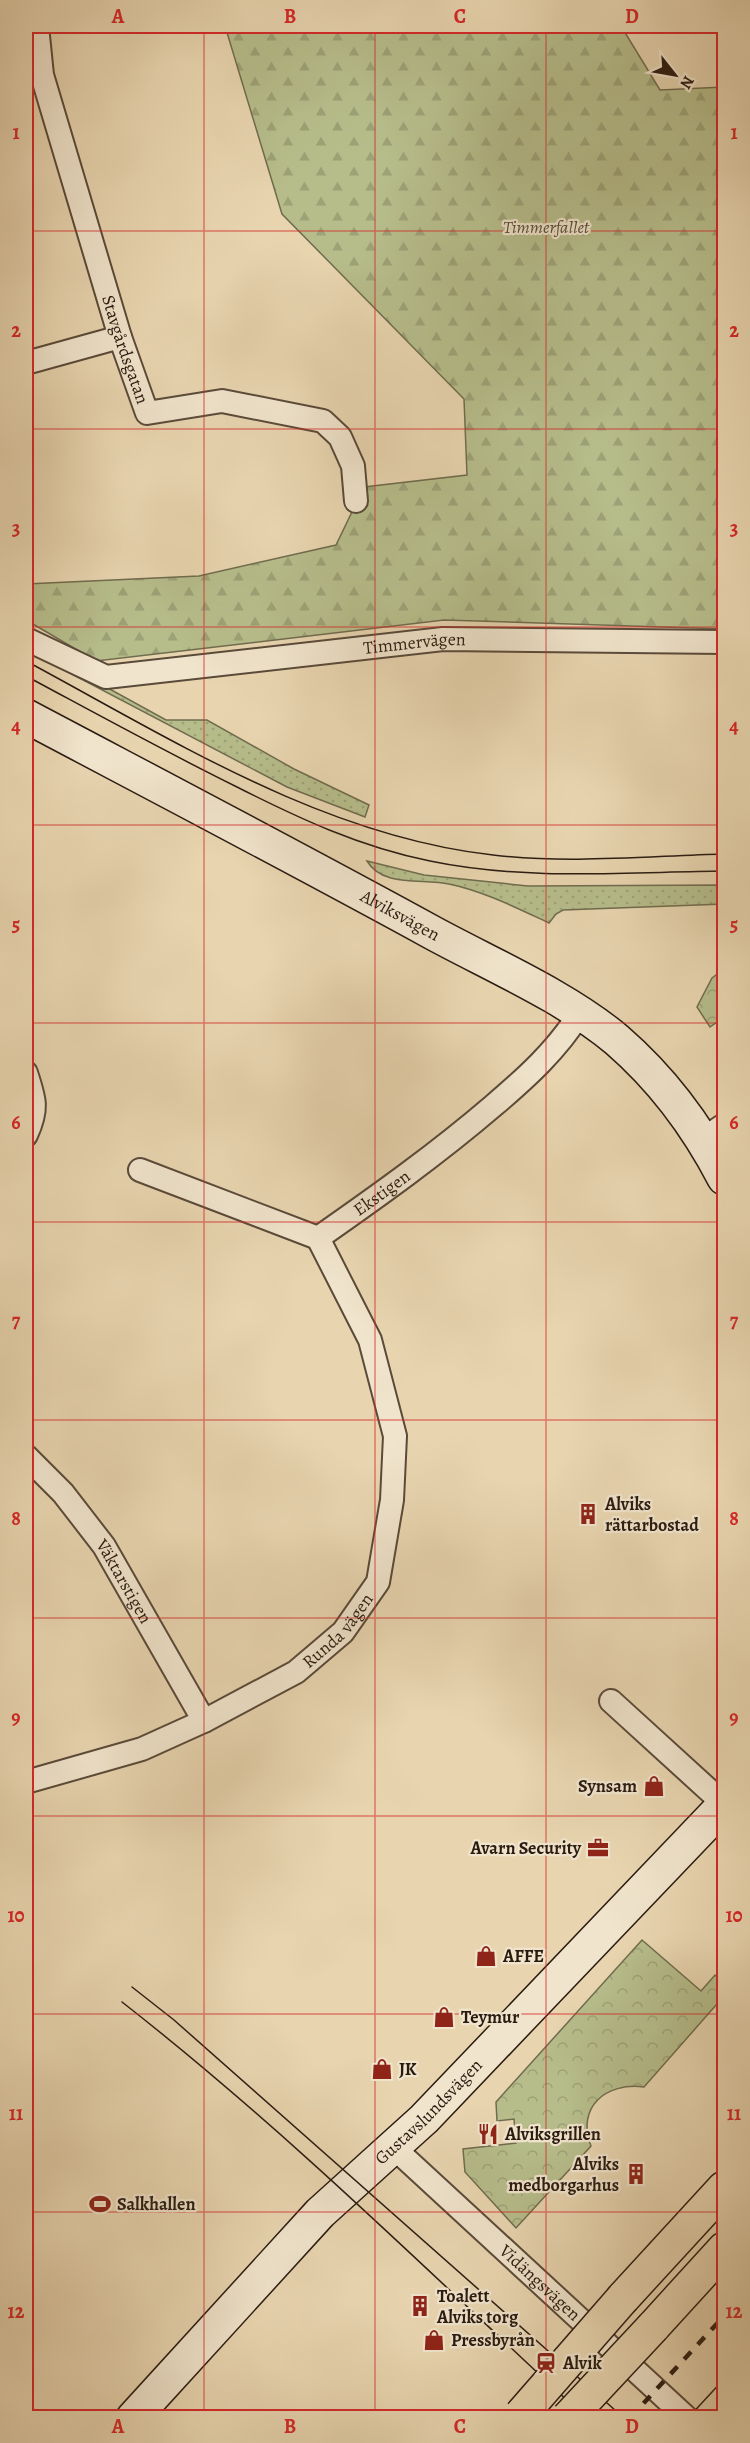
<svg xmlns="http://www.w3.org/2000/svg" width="750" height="2443" font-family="Alegreya,serif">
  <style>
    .grass { fill: url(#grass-dots); stroke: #706c4e; stroke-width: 1.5 }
    .forest { fill: url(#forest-firs); stroke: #706c4e; stroke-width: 1.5 }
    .park { fill: url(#park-crowns); stroke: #706c4e; stroke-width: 1.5 }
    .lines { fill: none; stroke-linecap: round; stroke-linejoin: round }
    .street-casing { stroke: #5a4a39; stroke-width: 26 }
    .secondary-casing { stroke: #2a1b11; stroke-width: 36 }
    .primary-casing { stroke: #2a1b11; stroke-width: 36 }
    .street { stroke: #f0e4cc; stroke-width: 22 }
    .secondary { stroke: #f0e4cc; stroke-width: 33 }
    .primary { stroke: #e8d5b0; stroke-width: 33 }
    .tram { stroke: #2a1b11; stroke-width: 1.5 }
    .rail { stroke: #2a1b11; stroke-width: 4.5; stroke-dasharray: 10 10; stroke-linecap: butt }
    .primary-bridge-casing { stroke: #2a1b11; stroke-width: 36; stroke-linecap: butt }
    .primary-bridge { stroke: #e8d5b0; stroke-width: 33 }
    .grid { fill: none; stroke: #d62828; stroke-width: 1.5; stroke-opacity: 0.55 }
    .labels { text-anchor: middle; stroke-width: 4.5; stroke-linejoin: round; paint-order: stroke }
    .park-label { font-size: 18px; font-style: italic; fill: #544c36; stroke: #f0e4cc }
    .street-label { font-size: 18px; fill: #2a1b11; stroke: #f0e4cc }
    .poi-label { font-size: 18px; font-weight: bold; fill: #2a1b11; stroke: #f0e4cc; text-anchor: start }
    .neatline { fill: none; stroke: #d62828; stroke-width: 2 }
    .grid-label { font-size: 20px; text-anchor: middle; font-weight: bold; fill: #d62828 }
  </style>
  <defs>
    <pattern id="grass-dots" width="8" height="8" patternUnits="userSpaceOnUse" patternTransform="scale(1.5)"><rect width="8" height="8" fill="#b6bd8b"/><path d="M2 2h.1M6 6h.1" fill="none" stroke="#9da277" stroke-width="1.8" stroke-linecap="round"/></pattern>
    <pattern id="forest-firs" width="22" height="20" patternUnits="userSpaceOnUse" patternTransform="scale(1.5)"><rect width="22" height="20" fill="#b6bd8b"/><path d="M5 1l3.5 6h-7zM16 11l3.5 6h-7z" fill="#9da277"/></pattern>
    <pattern id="park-crowns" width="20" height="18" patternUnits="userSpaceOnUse" patternTransform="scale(1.5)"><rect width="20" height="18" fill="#b6bd8b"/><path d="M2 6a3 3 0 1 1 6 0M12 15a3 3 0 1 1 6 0" fill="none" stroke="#9da277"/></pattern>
  </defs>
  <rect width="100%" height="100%" fill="#e8d5b0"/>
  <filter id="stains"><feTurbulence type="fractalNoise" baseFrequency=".00333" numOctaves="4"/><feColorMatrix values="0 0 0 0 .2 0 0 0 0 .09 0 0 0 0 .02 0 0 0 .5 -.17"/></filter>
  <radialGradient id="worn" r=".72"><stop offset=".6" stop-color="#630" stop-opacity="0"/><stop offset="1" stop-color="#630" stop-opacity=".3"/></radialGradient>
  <g class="grass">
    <path d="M26,643L166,720H207L294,769L369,805L365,817L287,787L26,650Z"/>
    <path d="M367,861L424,875L528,886L724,885V904L563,910L556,914L549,923C517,908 483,891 449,884C423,878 383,888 367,861Z"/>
  </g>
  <path class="forest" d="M225,26H621L660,90L724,87V629L444,620L96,661L26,620V584L199,576L336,545L364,487L467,475L464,399L282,214Z"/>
  <g class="park">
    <path d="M724,969V1017L710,1027L697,1007L712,978Z"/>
    <path d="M642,1940L701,1991L715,1975L724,1984V1996L644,2087C606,2082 576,2107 591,2146L516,2228L465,2172L463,2149L516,2143L514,2119L497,2121L496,2102Z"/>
  </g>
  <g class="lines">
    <defs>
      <g id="street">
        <path id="s1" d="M37,26L42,75L120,337L147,413L222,401L323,421L340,437L353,466L356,501"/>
        <path d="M26,363L120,337"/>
        <path id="s2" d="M26,639L106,677L443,639L724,642"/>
        <path d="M26,1073C35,1100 38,1109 26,1135"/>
        <path d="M703,1139L724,1125"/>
        <path d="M140,1170L318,1238"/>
        <path id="s3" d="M318,1238C378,1196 437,1154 493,1106C526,1078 557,1050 580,1013"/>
        <path id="s4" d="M26,1456L63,1493L104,1546L204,1721"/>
        <path d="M611,1701L724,1804"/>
        <path id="s5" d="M26,1782L142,1749L204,1721L296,1672L343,1632L378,1582L392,1500L395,1436L370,1340L318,1238"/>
        <path id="s6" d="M393,2147L687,2418"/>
      </g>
      <g id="secondary">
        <path id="s7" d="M26,716C162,788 298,859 433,933C492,965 566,997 617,1040C662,1079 697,1126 724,1178"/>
        <path id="s8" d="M133,2418L320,2213L424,2119L724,1805"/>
      </g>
      <g id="primary">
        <path d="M623,2298L724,2188"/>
        <path d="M653,2327L724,2249"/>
      </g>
    </defs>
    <use href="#street" class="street-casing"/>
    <use href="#secondary" class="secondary-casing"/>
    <use href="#primary" class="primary-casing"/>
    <use href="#street" class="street"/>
    <use href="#secondary" class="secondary"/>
    <use href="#primary" class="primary"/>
    <g class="tram">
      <path d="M26,661C173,740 323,836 493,855C569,864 648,856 724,854"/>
      <path d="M26,676C95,713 164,751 235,786C298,818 360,847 430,861C526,881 627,872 724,871"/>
      <path d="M132,1987L174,2020L624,2418"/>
      <path d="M122,2002C286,2130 434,2277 586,2418"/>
      <path d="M688,2418L724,2379"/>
      <path d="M719,2418L724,2411"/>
    </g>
    <path class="rail" d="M630,2418L724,2316"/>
    <defs>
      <g id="primary-bridge">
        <path d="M521,2415L623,2298"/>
        <path d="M568,2418L653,2327"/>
      </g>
    </defs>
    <use href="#primary-bridge" class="primary-bridge-casing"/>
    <use href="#primary-bridge" class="primary-bridge"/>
  </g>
  <path class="grid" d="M204,26V2418M375,26V2418M546,26V2418M26,231H724M26,429H724M26,627H724M26,825H724M26,1023H724M26,1222H724M26,1420H724M26,1618H724M26,1816H724M26,2014H724M26,2212H724"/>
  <defs>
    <symbol id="building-bare" viewBox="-9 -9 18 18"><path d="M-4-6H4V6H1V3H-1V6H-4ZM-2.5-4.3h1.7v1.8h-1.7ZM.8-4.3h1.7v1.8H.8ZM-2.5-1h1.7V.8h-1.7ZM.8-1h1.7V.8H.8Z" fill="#8f2418" stroke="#f0e4cc" stroke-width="2.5" paint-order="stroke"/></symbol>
    <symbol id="shop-bare" viewBox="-9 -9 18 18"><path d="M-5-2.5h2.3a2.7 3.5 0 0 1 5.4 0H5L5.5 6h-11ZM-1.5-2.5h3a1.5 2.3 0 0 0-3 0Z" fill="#8f2418" stroke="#f0e4cc" stroke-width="2.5" paint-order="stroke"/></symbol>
    <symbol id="office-bare" viewBox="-9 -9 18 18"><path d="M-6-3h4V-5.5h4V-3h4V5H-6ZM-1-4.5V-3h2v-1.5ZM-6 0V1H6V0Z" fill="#8f2418" stroke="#f0e4cc" stroke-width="2.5" paint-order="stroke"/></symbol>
    <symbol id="restaurant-bare" viewBox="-9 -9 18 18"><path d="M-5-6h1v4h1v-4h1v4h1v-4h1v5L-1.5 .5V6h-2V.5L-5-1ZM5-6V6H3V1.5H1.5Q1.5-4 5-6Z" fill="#8f2418" stroke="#f0e4cc" stroke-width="2.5" paint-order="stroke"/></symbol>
    <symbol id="stadium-bare" viewBox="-9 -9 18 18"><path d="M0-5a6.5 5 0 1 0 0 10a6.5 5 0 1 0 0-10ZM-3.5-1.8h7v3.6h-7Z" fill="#8f2418" stroke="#f0e4cc" stroke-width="2.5" paint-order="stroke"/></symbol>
    <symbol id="station-bare" viewBox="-9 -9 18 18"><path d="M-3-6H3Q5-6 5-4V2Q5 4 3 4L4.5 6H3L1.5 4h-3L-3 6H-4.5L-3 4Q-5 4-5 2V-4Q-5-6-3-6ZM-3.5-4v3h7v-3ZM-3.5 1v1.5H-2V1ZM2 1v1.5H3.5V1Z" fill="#8f2418" stroke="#f0e4cc" stroke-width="2.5" paint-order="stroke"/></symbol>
  </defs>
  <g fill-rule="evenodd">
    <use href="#building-bare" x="573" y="1499" width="30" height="30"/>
    <use href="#shop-bare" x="639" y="1771" width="30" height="30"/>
    <use href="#office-bare" x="583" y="1833" width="30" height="30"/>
    <use href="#shop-bare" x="471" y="1941" width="30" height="30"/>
    <use href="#shop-bare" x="429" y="2002" width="30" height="30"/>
    <use href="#shop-bare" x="367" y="2054" width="30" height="30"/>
    <use href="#restaurant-bare" x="473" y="2119" width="30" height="30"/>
    <use href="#building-bare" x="621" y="2159" width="30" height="30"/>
    <use href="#stadium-bare" x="85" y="2189" width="30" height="30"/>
    <use href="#building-bare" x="405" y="2291" width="30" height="30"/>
    <use href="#shop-bare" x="419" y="2325" width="30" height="30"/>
    <use href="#station-bare" x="531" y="2348" width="30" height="30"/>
  </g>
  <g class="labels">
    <g class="park-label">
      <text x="546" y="233">Timmerfallet</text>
    </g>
    <g class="street-label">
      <text dy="6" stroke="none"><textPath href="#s1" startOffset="336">Stavgårdsgatan</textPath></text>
      <text dy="6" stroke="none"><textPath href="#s2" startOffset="399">Timmervägen</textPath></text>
      <text dy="6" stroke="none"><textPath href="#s7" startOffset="424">Alviksvägen</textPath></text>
      <text dy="6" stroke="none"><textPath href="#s3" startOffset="78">Ekstigen</textPath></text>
      <text dy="6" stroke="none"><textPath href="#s4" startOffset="160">Väktarstigen</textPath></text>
      <text dy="6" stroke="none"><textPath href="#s5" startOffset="352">Runda vägen</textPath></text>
      <text dy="6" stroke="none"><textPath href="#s8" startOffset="426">Gustavslundsvägen</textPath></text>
      <text dy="6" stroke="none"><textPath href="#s6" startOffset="200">Vidängsvägen</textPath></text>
    </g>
    <g class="poi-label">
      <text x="605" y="1510">Alviks<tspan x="605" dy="21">rättarbostad</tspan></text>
      <text x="637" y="1792" text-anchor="end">Synsam</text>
      <text x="581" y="1854" text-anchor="end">Avarn Security</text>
      <text x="503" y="1962">AFFE</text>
      <text x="461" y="2023">Teymur</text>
      <text x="399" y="2075">JK</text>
      <text x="505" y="2140">Alviksgrillen</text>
      <text x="619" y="2170" text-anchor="end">Alviks<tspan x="619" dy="21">medborgarhus</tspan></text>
      <text x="117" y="2210">Salkhallen</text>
      <text x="437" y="2302">Toalett<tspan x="437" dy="21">Alviks torg</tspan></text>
      <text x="451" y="2346">Pressbyrån</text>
      <text x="563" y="2369">Alvik</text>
    </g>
  </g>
  <rect width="750" height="2443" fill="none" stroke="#e8d5b0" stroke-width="66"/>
  <g transform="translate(675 75) rotate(121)" stroke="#f0e4cc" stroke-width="4.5" paint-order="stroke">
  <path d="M0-4.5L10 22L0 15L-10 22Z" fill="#2a1b11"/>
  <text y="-9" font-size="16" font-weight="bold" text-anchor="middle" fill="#2a1b11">N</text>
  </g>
  <rect x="33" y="33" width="684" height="2377" class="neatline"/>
  <g class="grid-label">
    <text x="118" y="23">A</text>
    <text x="290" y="23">B</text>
    <text x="460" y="23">C</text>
    <text x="632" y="23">D</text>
    <text x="16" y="139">1</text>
    <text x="734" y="139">1</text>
    <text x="16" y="337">2</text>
    <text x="734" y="337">2</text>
    <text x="16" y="535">3</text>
    <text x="734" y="535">3</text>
    <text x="16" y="733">4</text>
    <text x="734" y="733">4</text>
    <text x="16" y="931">5</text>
    <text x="734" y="931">5</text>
    <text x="16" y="1129">6</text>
    <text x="734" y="1129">6</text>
    <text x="16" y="1327">7</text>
    <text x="734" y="1327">7</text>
    <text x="16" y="1525">8</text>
    <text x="734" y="1525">8</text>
    <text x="16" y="1724">9</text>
    <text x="734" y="1724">9</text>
    <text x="16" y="1922">10</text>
    <text x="734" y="1922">10</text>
    <text x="16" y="2120">11</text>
    <text x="734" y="2120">11</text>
    <text x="16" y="2318">12</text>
    <text x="734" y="2318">12</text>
    <text x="118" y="2433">A</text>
    <text x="290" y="2433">B</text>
    <text x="460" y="2433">C</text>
    <text x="632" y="2433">D</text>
  </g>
  <rect width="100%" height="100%" filter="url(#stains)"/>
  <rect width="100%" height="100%" fill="url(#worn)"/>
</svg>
